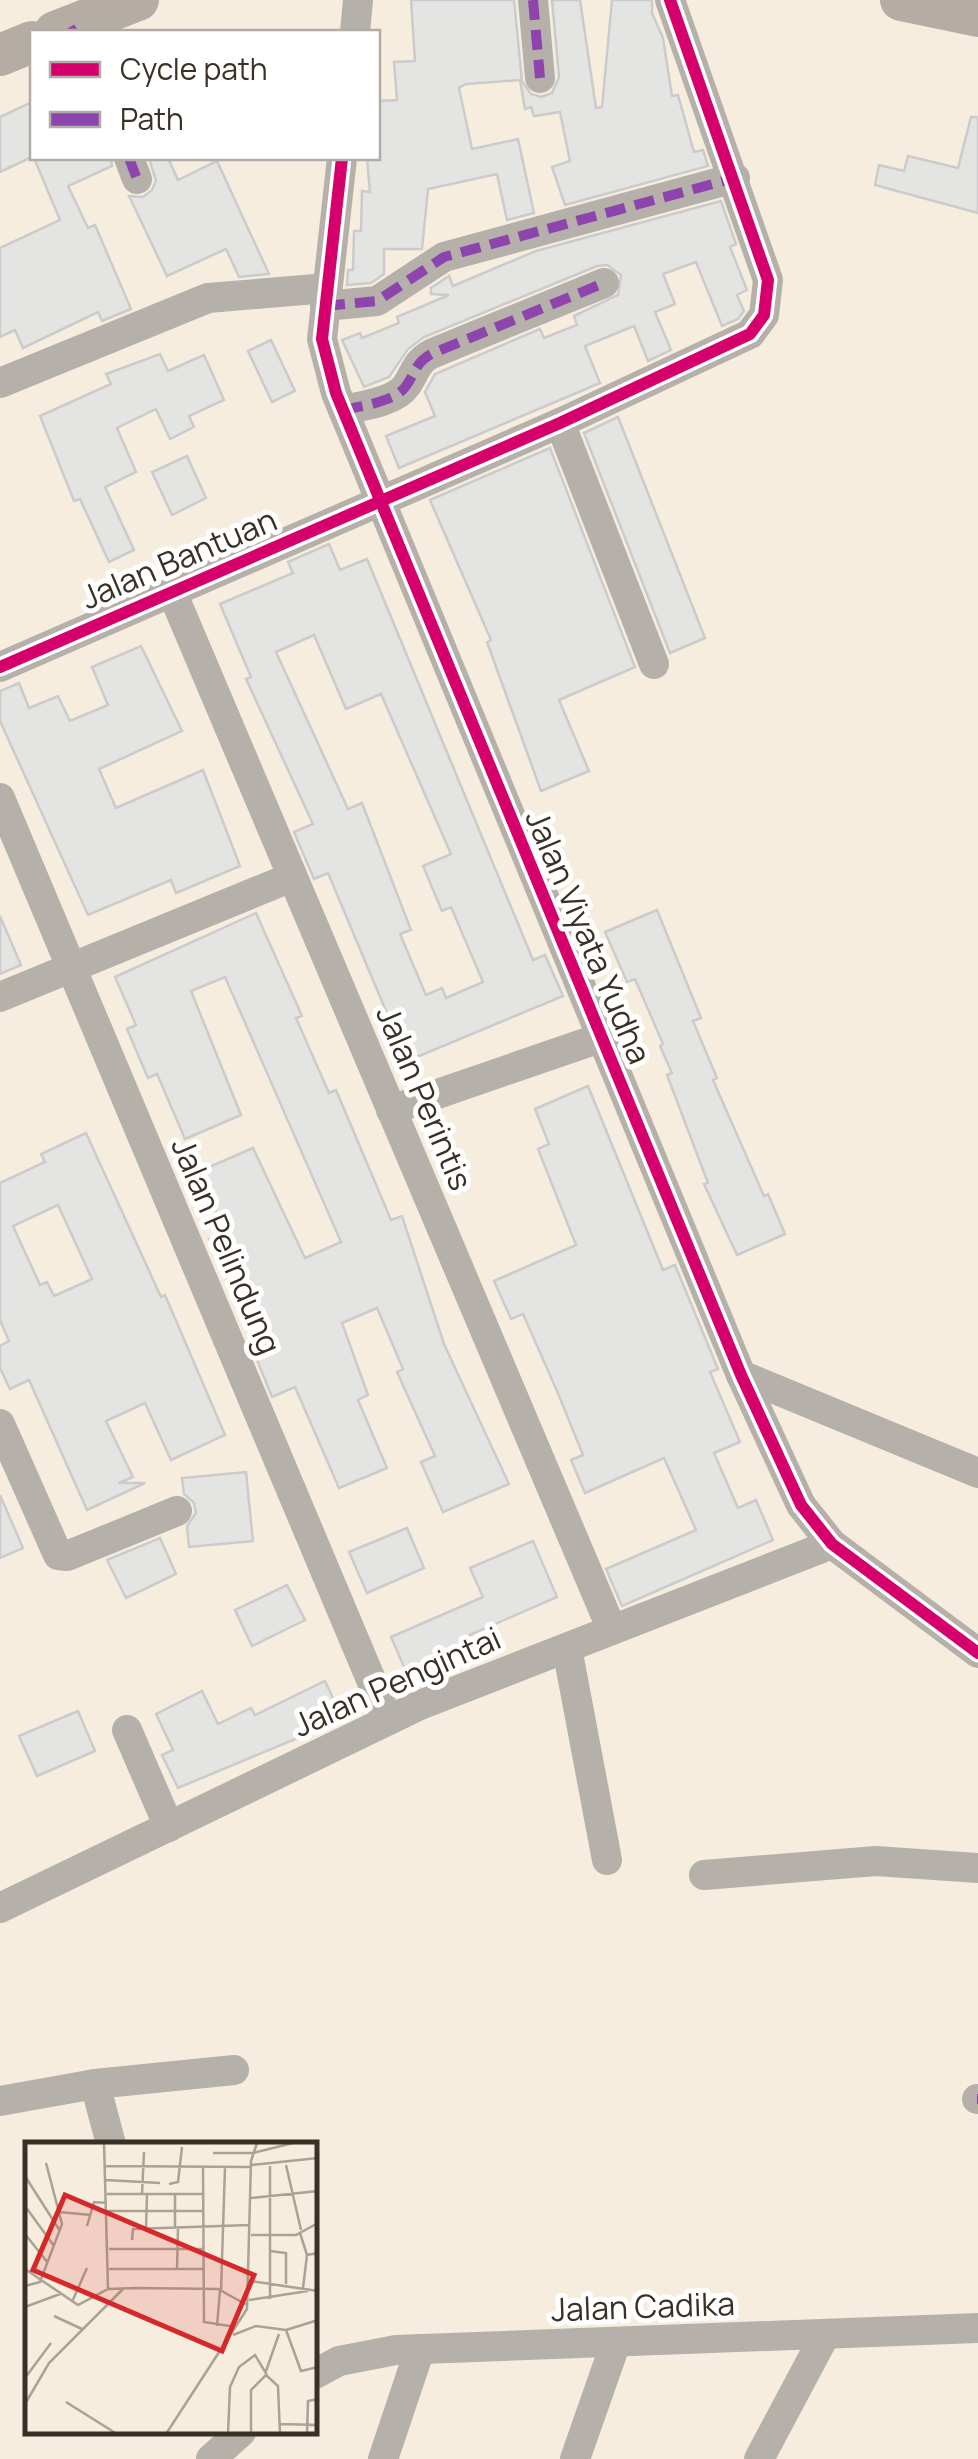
<svg xmlns="http://www.w3.org/2000/svg" width="978" height="2459" font-family="Manrope,sans-serif">
  <style>
    .building { fill: #e4e4e3; stroke: #cccbcb; stroke-width: 2.5; fill-rule: evenodd }
    .lines { fill: none; stroke-linecap: round; stroke-linejoin: round }
    .minor { stroke: #b5b1aa; stroke-width: 30 }
    .highway { stroke: #b5ada4; stroke-width: 42 }
    .quiet { stroke: #8e44ad; stroke-width: 10; stroke-dasharray: 20 10; stroke-linecap: butt }
    .cycleway-casing { stroke: #fff; stroke-width: 19 }
    .cycleway { stroke: #d6006c; stroke-width: 12 }
    .labels { text-anchor: middle; stroke-width: 10; stroke-linejoin: round; paint-order: stroke }
    .street-label { font-size: 32px; fill: #393126; stroke: #fff }
    .inset-road { fill: none; stroke: #aaa295; stroke-width: 2.5 }
    .view { fill: #d62828; fill-opacity: 0.15; stroke: #d62828; stroke-width: 5 }
    .inset-edge { fill: none; stroke: #393126; stroke-width: 5 }
  </style>
  <rect width="100%" height="100%" fill="#f6eddf"/>
  <g class="building">
    <path d="M411,0H514L522,81L531,94L541,97L552,93L559,77L552,0H580L596,108L602,107L612,0H652V13L663,38L672,96L678,95L694,152L703,150L708,166L565,205L552,167L570,161L560,112L534,116L531,107L525,109L520,80L466,84L459,88L472,149L518,139L534,213L507,220L497,174L428,189L422,249H384V274L371,283L347,285L348,270H353L354,231H361L362,191L370,192L367,158H378V101L397,100L394,62L415,61Z"/>
    <path d="M32,102V157L0,172V117Z"/>
    <path d="M971,117H978V213L875,185L879,165L904,171L908,156L958,168Z"/>
    <path d="M34,158H111L112,166L68,186L88,228L95,225L131,309L102,321L98,312L23,348L15,330L0,337V248L60,220Z"/>
    <path d="M149,158H168L178,180L217,161L269,274L239,277L226,249L167,276L129,196L143,197L152,190L156,181Z"/>
    <path d="M721,201L736,244L730,247L747,290L737,295L744,311L738,319L722,326L696,262L663,274L675,304L655,312L671,350L648,361L634,326L585,346L600,383L399,468L386,436L435,416L425,392L435,374L540,329L544,338L577,325L574,316L618,295L621,275L607,265L597,266L424,337L408,349L389,377L364,387L342,340L360,333L362,338L399,323L397,317L449,295L431,294V288L449,276L453,286L536,251Z"/>
    <path d="M271,340L295,391L272,402L248,351Z"/>
    <path d="M160,354L168,371L204,355L224,400L189,416L194,427L170,439L156,409L117,428L136,472L105,487L134,550L109,562L80,499L74,501L40,416L111,384L106,374Z"/>
    <path d="M618,417L705,638L670,653L584,433Z"/>
    <path d="M550,448L635,667L559,700L589,771L541,791L487,642L491,640L430,500Z"/>
    <path d="M187,456L206,498L172,515L152,472Z"/>
    <path d="M329,544L340,570L367,559L533,960L545,955L563,996L407,1061L328,873L314,879L294,832L313,824L246,679L251,677L220,604L293,573L288,562ZM314,635L346,709L381,694L451,854L423,866L442,911L451,907L483,982L446,998L442,988L426,995L400,934L411,930L362,803L348,809L276,652Z"/>
    <path d="M141,646L182,731L99,769L116,808L203,770L240,866L176,893L171,880L88,915L0,721V691L19,683L29,708L58,696L70,721L108,705L92,667Z"/>
    <path d="M657,910L701,1018L693,1021L717,1078L713,1080L764,1196L768,1194L785,1234L737,1255L704,1184L708,1183L667,1075L672,1073L660,1046L663,1044L635,979L627,982L605,932Z"/>
    <path d="M256,913L302,1016L296,1018L329,1093L336,1090L391,1220L402,1216L444,1344L509,1484L443,1512L421,1462L435,1456L397,1372L403,1369L377,1308L342,1323L368,1395L358,1400L387,1468L339,1488L295,1387L272,1397L253,1350L270,1342L242,1278L229,1284L209,1239L225,1232L198,1172L253,1148L305,1258L341,1242L225,977L191,991L241,1115L185,1139L157,1074L148,1078L127,1029L136,1025L115,977Z"/>
    <path d="M0,916L21,965L0,974Z"/>
    <path d="M588,1086L663,1270L675,1265L718,1369L710,1372L740,1442L714,1453L738,1508L756,1500L773,1540L622,1606L606,1569L696,1530L664,1458L585,1493L571,1460L583,1455L557,1391L523,1314L511,1319L494,1281L576,1245L538,1149L549,1144L535,1109Z"/>
    <path d="M86,1133L161,1297L165,1295L225,1435L171,1460L145,1403L106,1421L133,1477L119,1483H145L87,1510L29,1380L10,1389L0,1368V1346L9,1341L0,1320V1183L45,1162L41,1154ZM58,1205L92,1279L54,1296L47,1282L40,1285L13,1226Z"/>
    <path d="M246,1472L253,1541L189,1547L187,1526L196,1513L194,1503L184,1494L182,1478Z"/>
    <path d="M0,1495L23,1548L0,1558Z"/>
    <path d="M407,1528L424,1568L367,1593L349,1552Z"/>
    <path d="M160,1538L176,1574L126,1598L107,1560Z"/>
    <path d="M533,1541L557,1597L463,1638L472,1658L411,1683L391,1637L483,1597L470,1568Z"/>
    <path d="M287,1585L305,1620L252,1646L235,1610Z"/>
    <path d="M325,1681L338,1709L308,1724L312,1732L178,1788L162,1755L173,1750L156,1714L202,1691L218,1724L251,1708L255,1715Z"/>
    <path d="M78,1711L95,1751L37,1776L19,1736Z"/>
  </g>
  <g class="lines">
    <g class="minor">
      <path d="M533,0L540,78"/>
      <path d="M355,32L358,0"/>
      <path d="M129,158L137,179"/>
      <path d="M342,158L322,339L336,393L741,1375L801,1505L832,1544L978,1653"/>
      <path d="M325,306L377,301L444,257L735,178"/>
      <path d="M0,383L208,298L327,288"/>
      <path d="M343,410C361,406 395,402 406,386C416,372 415,363 431,354L604,283"/>
      <path d="M560,423L654,664"/>
      <path d="M172,592L612,1630"/>
      <path d="M0,667L560,423L750,334L764,315L768,280L670,0"/>
      <path d="M0,798L388,1720"/>
      <path d="M0,997L292,877"/>
      <path d="M391,1110L600,1038"/>
      <path d="M741,1375L978,1473"/>
      <path d="M0,1424L58,1555L67,1556L177,1511"/>
      <path d="M567,1648L607,1860"/>
      <path d="M127,1730L169,1827"/>
      <path d="M704,1875L876,1861L978,1868"/>
      <path d="M0,1908L420,1705L832,1544"/>
      <path d="M95,2084L111,2144"/>
      <path d="M977,2099H978"/>
      <path d="M0,2101L95,2084L234,2070"/>
      <path d="M315,2374L339,2361L396,2350L978,2328"/>
      <path d="M211,2459L241,2432"/>
      <path d="M383,2459L420,2349"/>
      <path d="M575,2459L616,2342"/>
      <path d="M759,2459L825,2335"/>
    </g>
    <g class="highway">
      <path d="M901,0L978,16"/>
      <path d="M55,32L138,0"/>
      <path d="M0,55L32,42"/>
    </g>
    <g class="quiet">
      <path d="M533,0L540,78"/>
      <path d="M70,27L73,32"/>
      <path d="M129,158L137,179"/>
      <path d="M325,306L377,301L444,257L735,178"/>
      <path d="M343,410C361,406 395,402 406,386C416,372 415,363 431,354L604,283"/>
      <path d="M977,2099H978"/>
    </g>
    <defs>
      <g id="cycleway">
        <path d="M342,158L322,339L336,393L741,1375L801,1505L832,1544L978,1653"/>
        <path d="M0,667L560,423L750,334L764,315L768,280L670,0"/>
      </g>
    </defs>
    <use href="#cycleway" class="cycleway-casing"/>
    <use href="#cycleway" class="cycleway"/>
  </g>
  <g class="labels">
    <g class="street-label">
      <text transform="translate(179 559) rotate(-23)" y="11">Jalan Bantuan</text>
      <text transform="translate(588 937) rotate(67)" y="11">Jalan Viyata Yudha</text>
      <text transform="translate(424 1098) rotate(67)" y="11">Jalan Perintis</text>
      <text transform="translate(226 1246) rotate(67)" y="11">Jalan Pelindung</text>
      <text transform="translate(397 1682) rotate(-24)" y="11">Jalan Pengintai</text>
      <text transform="translate(643 2307) rotate(-2)" y="11">Jalan Cadika</text>
    </g>
  </g>
  <g transform="translate(25 2142)">
    <rect width="292" height="292" fill="#f6eddf"/>
    <path class="inset-road" d="M79,1L83,147M188,11H228L268,1M227,23L293,16M261,23L276,88M80,24L225,25M178,24L179,180L211,185M245,24V157M0,34L35,89M81,38L135,41M144,42L153,40L157,5M82,52H178M117,52L119,10M226,56L293,49M0,64L29,104M82,69H178M34,70L66,73M62,84L69,60L82,61M121,87L122,52M150,87V52M275,91L282,113L293,111M0,92L23,121M226,93H271L293,81M107,98L108,87L225,83M84,107H178M245,109L261,111V142M0,127L53,163L83,147L111,146L193,147L222,163M84,127H178M152,127L153,87M225,139L293,149M0,144L15,140L37,82L21,21M278,146L282,113M196,149L200,25M224,158L283,149M47,160L62,126M0,165L35,152M29,174L57,187M192,184L195,148M261,188L276,229L293,225M261,188L293,178M208,193L231,184L261,188M241,229L254,192M0,236L26,201M41,260L92,292M0,262L24,221L99,146M255,282L293,283M141,292L222,167L226,19L232,1M203,292L205,245L214,225L230,213L242,233M226,292V248L241,233L253,244L255,292M282,292L283,259L293,257"/>
    <path class="view" d="M40,53L229,133L197,209L8,128Z"/>
    <rect width="292" height="292" class="inset-edge"/>
  </g>
  <rect x="30" y="30" width="350" height="130" fill="#ffffff" stroke="#b0ada8" stroke-width="2.5"/>
  <rect x="50" y="62" width="50" height="15" fill="#d6006c" stroke="#b0ada8" stroke-width="2.5"/>
  <text x="120" y="80" font-size="30" fill="#393126">Cycle path</text>
  <rect x="50" y="112" width="50" height="15" fill="#8e44ad" stroke="#b0ada8" stroke-width="2.5"/>
  <text x="120" y="130" font-size="30" fill="#393126">Path</text>
</svg>
